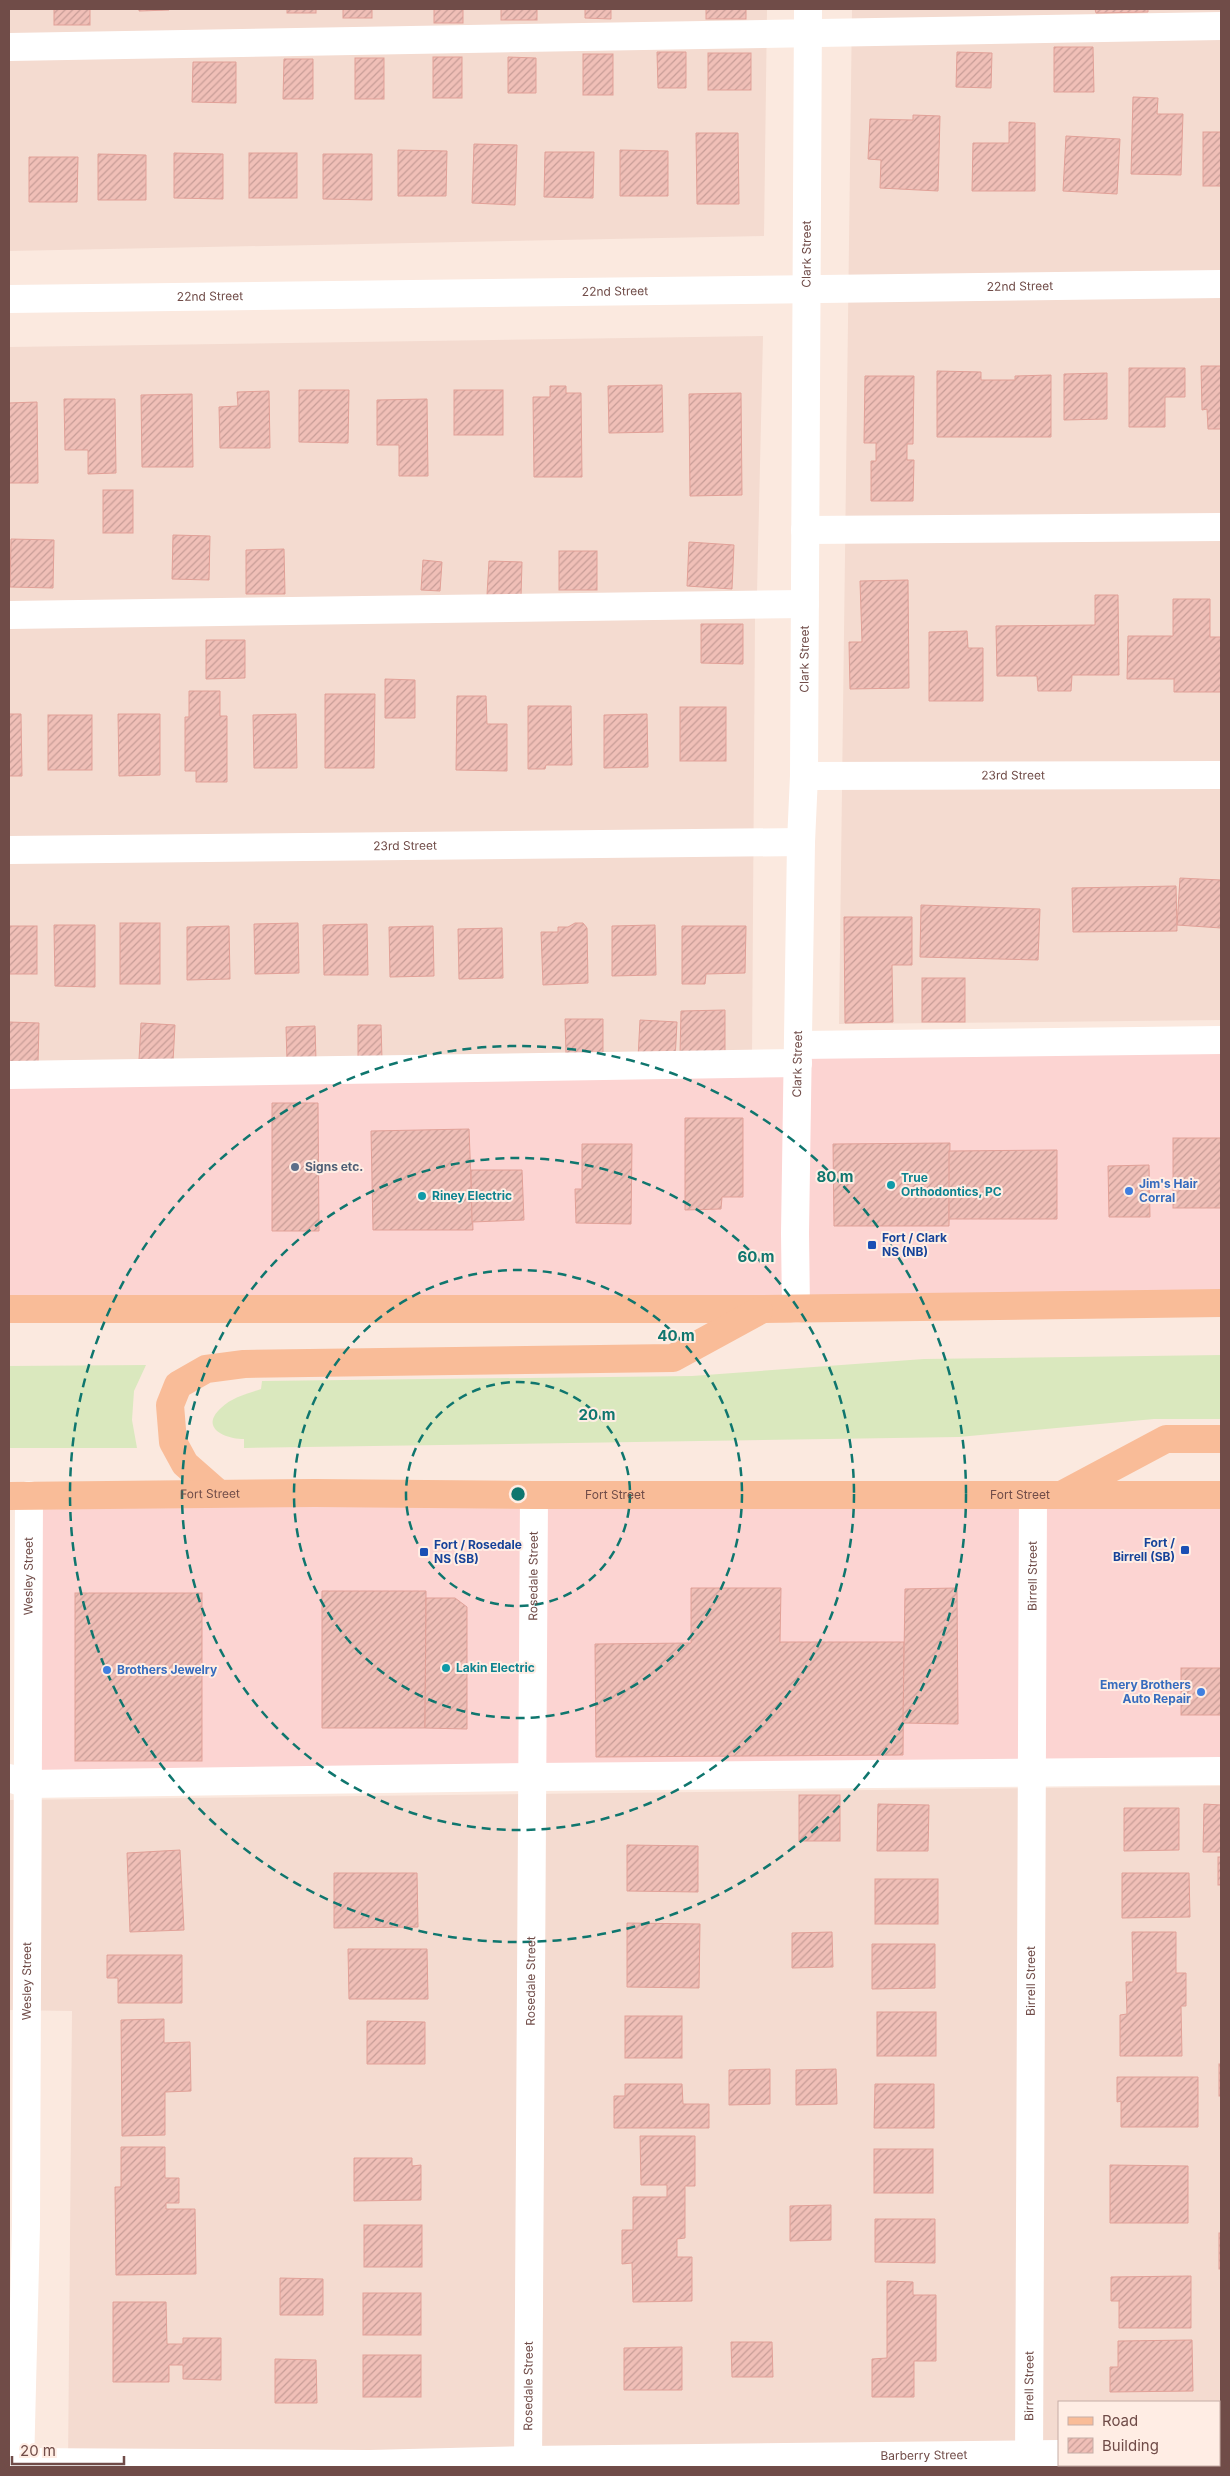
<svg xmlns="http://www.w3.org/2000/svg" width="1230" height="2476" font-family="Inter,sans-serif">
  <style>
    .residential { fill: #f4dbd0; fill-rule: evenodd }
    .commercial { fill: #fcd4d2 }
    .grass { fill: #dae8be }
    .building { fill: url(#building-hatch); stroke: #e2a198 }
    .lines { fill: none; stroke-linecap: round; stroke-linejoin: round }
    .minor { stroke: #fff; stroke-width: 28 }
    .major { stroke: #f9bc98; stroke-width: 28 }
    .ring { fill: none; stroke: #0f766e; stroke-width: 2.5; stroke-dasharray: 9 6 }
    .service-dot { fill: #5c6f8a; stroke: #ffede4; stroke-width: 2 }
    .culture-dot { fill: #0f9aa8; stroke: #ffede4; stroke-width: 2 }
    .shop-dot { fill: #3f7fe0; stroke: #ffede4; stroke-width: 2 }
    .transit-dot { fill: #1a4fb4; stroke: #ffede4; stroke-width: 2 }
    .labels { text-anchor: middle; stroke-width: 4; stroke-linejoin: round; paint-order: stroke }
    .street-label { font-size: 12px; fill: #704c48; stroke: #ffede4 }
    .service-label { font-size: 12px; font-weight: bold; fill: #4e5e75; stroke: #ffede4; text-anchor: start }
    .culture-label { font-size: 12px; font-weight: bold; fill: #0d838f; stroke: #ffede4; text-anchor: start }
    .shop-label { font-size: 12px; font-weight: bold; fill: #366cbe; stroke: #ffede4; text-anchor: start }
    .transit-label { font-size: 12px; font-weight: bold; fill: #164399; stroke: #ffede4; text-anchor: start }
    .centre { fill: #0f766e; stroke: #ffede4; stroke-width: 2.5 }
    .ring-label { font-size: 15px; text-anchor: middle; font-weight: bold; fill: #0f766e; stroke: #ffede4; stroke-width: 4; stroke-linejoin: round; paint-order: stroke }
  </style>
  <defs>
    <pattern id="building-hatch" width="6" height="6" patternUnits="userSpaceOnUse" patternTransform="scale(1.25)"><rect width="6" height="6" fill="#f0bfb7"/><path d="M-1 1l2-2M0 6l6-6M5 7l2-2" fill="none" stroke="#c79d97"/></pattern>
  </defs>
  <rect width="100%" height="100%" fill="#fbe9df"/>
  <g class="residential">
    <path d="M9,9H767L764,236L9,251Z"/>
    <path d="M852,9H1221V1020L839,1024Z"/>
    <path d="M763,336L757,593L9,603V347Z"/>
    <path d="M755,618L752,1058L9,1066V628Z"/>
    <path d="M1221,1786V2467H68L72,2011L9,2010V1800ZM1059,2402H1219V2465H1059Z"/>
  </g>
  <g class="commercial">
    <path d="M1221,1040V1304L9,1309V1075L798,1063V1045Z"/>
    <path d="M29,1495H1221V1771L27,1784Z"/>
  </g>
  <g class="grass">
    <path d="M1221,1355V1419H1154L959,1437L244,1448V1439C225,1439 199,1428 221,1408C232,1397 247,1394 261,1389L262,1381L692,1376L924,1359Z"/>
    <path d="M146,1365L134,1391L132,1420L137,1448H9V1366Z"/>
  </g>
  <g class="building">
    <rect x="54" y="9" width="36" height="16"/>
    <path d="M139,9H169V10L139,11Z"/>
    <rect x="287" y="9" width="29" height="4"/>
    <rect x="343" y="9" width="29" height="9"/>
    <rect x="434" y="9" width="29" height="14"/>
    <rect x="501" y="9" width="36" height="11"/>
    <path d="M585,9H611V19L585,18Z"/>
    <rect x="706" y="9" width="40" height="10"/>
    <path d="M1095,9H1148V12L1096,13Z"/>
    <path d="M1054,47H1093L1094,92H1054Z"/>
    <path d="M657,52H686V88H658Z"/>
    <path d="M957,52L992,53L991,88L956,87Z"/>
    <rect x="708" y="53" width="43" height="37"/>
    <rect x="583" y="54" width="30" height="41"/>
    <rect x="433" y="57" width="29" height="41"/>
    <path d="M508,57L536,58V93H508Z"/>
    <rect x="355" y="58" width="29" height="41"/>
    <path d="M284,59H313V99H283Z"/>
    <path d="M193,62H236V103L192,102Z"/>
    <path d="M1133,97L1158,98L1157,114H1183L1181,175L1131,174Z"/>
    <path d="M913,115L940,116L938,191L880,188L881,160L868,159L870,119L913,120Z"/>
    <path d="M1009,122L1035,123V191H972L973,143H1009Z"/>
    <rect x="1203" y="132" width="18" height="54"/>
    <path d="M696,133H738L739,204H697Z"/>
    <path d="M1066,136L1120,139L1117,194L1063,191Z"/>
    <path d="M474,144L517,145L515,205L472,203Z"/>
    <path d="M398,150L447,151L446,196H398Z"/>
    <path d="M620,150L668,151V196H620Z"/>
    <path d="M545,152H594L593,198L544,197Z"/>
    <path d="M174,153L223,154V199L174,198Z"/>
    <rect x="249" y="153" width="48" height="45"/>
    <path d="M98,154L146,155V200H98Z"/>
    <path d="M323,154H372V200L323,199Z"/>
    <path d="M29,157H78L77,202H29Z"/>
    <path d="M1201,366H1221V429H1208L1207,409L1202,410Z"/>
    <path d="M1129,368H1185V397H1165V427H1129Z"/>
    <path d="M937,371L981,372V380H1015V376L1051,375V437H937Z"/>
    <path d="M1107,373V419L1064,420V374Z"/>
    <path d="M865,376H914L913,444H907V460H914L913,501H871V461H876V443H864Z"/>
    <path d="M662,385L663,432L609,433L608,386Z"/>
    <path d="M550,386H566V393H581L582,477H534L533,397H550Z"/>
    <path d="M299,390H349L348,443L299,442Z"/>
    <rect x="454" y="390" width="49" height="45"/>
    <path d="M269,391L270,448H220L219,407L238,406L237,392Z"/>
    <path d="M741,393L742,495L690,496L689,394Z"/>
    <path d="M192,394L193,467H142L141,395Z"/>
    <path d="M64,399H115L116,473L88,474V450H65Z"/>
    <path d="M427,399L428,476H399V445H377V400Z"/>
    <path d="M37,402L38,483H9V403Z"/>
    <rect x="103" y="490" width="30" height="43"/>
    <path d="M173,535L210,536L209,580L172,579Z"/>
    <path d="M11,539L54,540L53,588L10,587Z"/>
    <path d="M689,542L734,545L732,589L687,586Z"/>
    <path d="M284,549L285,594H246V550Z"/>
    <rect x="559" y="551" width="38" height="39"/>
    <path d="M423,560L442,562L440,591L421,590Z"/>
    <path d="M489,561L522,562L521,597L487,595Z"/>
    <path d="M908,580L909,688L850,689L849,642H862L860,581Z"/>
    <path d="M1095,595H1118L1119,675H1072L1071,691H1038L1037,676H997L996,626L1095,625Z"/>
    <path d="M1173,599H1210V637H1221V692H1174V679H1127L1128,636H1173Z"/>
    <path d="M701,624H743V664L701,663Z"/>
    <path d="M967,631L968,648H983V701H929V632Z"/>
    <path d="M206,640H245V678L206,679Z"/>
    <path d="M385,679L415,680V718H385Z"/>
    <path d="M189,691H220V716H227V782H196V771H185V717H189Z"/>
    <path d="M325,694H375L374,768H325Z"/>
    <path d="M457,696H486L487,724H507V771L456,770Z"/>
    <path d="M528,706H571L572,765H546L545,769H528Z"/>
    <rect x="680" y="707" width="46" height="54"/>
    <path d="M9,714H21L22,776H9Z"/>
    <path d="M118,714H160V775L119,776Z"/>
    <path d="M296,714L297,768H254L253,715Z"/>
    <path d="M647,714L648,767L604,768V715Z"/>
    <rect x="48" y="715" width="44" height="55"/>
    <path d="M1180,878L1221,880V928L1177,925Z"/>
    <path d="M1176,886L1177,931L1073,932L1072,888Z"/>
    <path d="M921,905L1040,909L1038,960L920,957Z"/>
    <path d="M844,917H912V965H892L893,1022L845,1023Z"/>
    <rect x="120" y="923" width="40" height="61"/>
    <path d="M298,923L299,973L255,974L254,924Z"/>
    <path d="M575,923H583L587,928L588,983L543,985L541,932H558V927H568Z"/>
    <path d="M367,924L368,975H324L323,925Z"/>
    <path d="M54,925H95V987L55,986Z"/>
    <path d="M655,925L656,975L612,976V926Z"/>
    <rect x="9" y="926" width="28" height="48"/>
    <path d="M229,926L230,979L187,980V927Z"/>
    <path d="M433,926L434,976L390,977L389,927Z"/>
    <path d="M682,926H746L745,973L706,974L705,984H682Z"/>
    <path d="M502,928L503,978L459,979L458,929Z"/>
    <rect x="922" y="978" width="43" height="44"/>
    <path d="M725,1010V1055H680L681,1011Z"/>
    <path d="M565,1019H603V1055H566Z"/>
    <path d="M640,1020L677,1022L675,1060L638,1058Z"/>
    <path d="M9,1022L39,1023L38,1063L9,1062Z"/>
    <path d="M141,1023L175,1025L173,1062L139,1060Z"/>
    <path d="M358,1025H381L382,1059L358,1060Z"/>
    <path d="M315,1026L316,1061H287L286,1027Z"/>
    <path d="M272,1103H318L319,1231H272Z"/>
    <path d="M685,1118H743V1197H722L721,1209L685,1210Z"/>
    <path d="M469,1129L473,1230H373L371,1131Z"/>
    <rect x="1173" y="1138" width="48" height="70"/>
    <path d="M950,1143L949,1226H834L833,1144Z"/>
    <path d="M582,1144H632L631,1224L576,1223L575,1189H582Z"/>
    <path d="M1057,1150V1219H949V1151Z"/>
    <path d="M1149,1165L1150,1217H1109L1108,1166Z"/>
    <path d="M471,1170H522L524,1220L472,1222Z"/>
    <path d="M691,1588H781L780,1642H904L903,1755L596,1757L595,1644L691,1643Z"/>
    <path d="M957,1588L958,1724L903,1723L905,1589Z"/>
    <path d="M322,1591H426L425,1728H322Z"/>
    <rect x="75" y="1593" width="127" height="168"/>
    <path d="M426,1598H455L467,1607V1729L425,1728Z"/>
    <rect x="1181" y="1668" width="40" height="47"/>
    <rect x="799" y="1795" width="41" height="46"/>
    <path d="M878,1804L929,1805L928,1851H877Z"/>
    <path d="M1204,1804L1221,1805V1852H1203Z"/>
    <path d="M1124,1808H1179V1850L1124,1851Z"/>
    <path d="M627,1845L698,1846V1892L627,1891Z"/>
    <path d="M180,1850L184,1930L130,1932L127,1853Z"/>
    <rect x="1218" y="1857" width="3" height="28"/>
    <path d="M334,1873H417L418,1927L334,1928Z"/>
    <path d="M1122,1873H1189L1190,1917L1122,1918Z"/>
    <rect x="875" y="1879" width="63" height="45"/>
    <path d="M627,1923L700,1924L699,1988L627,1987Z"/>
    <path d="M832,1932L833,1967L792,1968V1933Z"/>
    <path d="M1132,1932H1176V1973H1186V2006H1181L1182,2056H1120V2015L1127,2014L1126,1982H1133Z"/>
    <path d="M872,1944H935V1988L872,1989Z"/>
    <path d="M348,1949H427L428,1999H349Z"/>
    <path d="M107,1955H182V2003H118V1978H107Z"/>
    <rect x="877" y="2012" width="59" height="44"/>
    <rect x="625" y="2016" width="57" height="42"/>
    <path d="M164,2019V2043L190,2042L191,2091L165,2092V2135L122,2136L121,2020Z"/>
    <path d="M367,2021L425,2022V2064H367Z"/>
    <rect x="1219" y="2064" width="2" height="32"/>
    <path d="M770,2069V2104L729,2105V2070Z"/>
    <path d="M836,2069L837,2104L796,2105V2070Z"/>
    <path d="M1117,2077H1198V2127H1121V2101L1117,2102Z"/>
    <path d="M625,2084H682L683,2104H709V2128H614V2096H625Z"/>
    <path d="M875,2084H934V2128H874Z"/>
    <path d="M640,2136H695V2186H685V2238L677,2239V2257H692V2301L633,2302L632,2263L622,2264V2230H633V2197H667V2185H641Z"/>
    <path d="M121,2147H165V2178H179V2203H166V2209H195L196,2274L116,2275L115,2187H121Z"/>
    <rect x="874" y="2149" width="59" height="44"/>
    <path d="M354,2158H412V2166L421,2165V2200L354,2201Z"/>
    <path d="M1110,2165L1188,2166V2223H1110Z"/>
    <path d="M831,2205V2240L790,2241V2206Z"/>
    <path d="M875,2219H935V2263L875,2262Z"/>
    <rect x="364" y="2225" width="58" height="42"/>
    <rect x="1219" y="2233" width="2" height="36"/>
    <path d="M1191,2276V2328H1119V2301H1111V2277Z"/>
    <path d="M280,2278L323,2279V2315H280Z"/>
    <path d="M887,2281L913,2282V2295H936V2361H914V2397H872V2359L887,2358Z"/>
    <rect x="363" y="2293" width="58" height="42"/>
    <path d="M113,2302H166L167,2344H183V2338H221V2380L183,2379V2365H169V2382H113Z"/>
    <path d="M1192,2340L1193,2391L1110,2392V2367H1118V2341Z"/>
    <path d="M731,2342H772L773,2377H732Z"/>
    <path d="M682,2347V2390H624V2348Z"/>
    <rect x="363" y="2355" width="58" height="42"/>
    <path d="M275,2359L316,2360L317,2403H275Z"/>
  </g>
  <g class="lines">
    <g class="minor">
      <path d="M9,47L1221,26"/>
      <path id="s1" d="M9,299L1221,284"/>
      <path d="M805,530L1221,527"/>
      <path d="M9,615L805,604"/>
      <path id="s2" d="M804,776L1221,775"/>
      <path id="s3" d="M9,850L801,842"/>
      <path d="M798,1045L1221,1040"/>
      <path d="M9,1075L798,1063"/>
      <path id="s4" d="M796,1309L795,1233L801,842L804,776L808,9"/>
      <path d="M9,1778L27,1784L534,1777L1221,1771"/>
      <path d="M1219,2452H1221"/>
      <path id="s5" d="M9,2462L369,2464L528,2460L1059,2454"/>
      <path id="s6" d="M20,2467L26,2225L29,1495"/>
      <path id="s7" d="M528,2467L534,1495"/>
      <path id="s8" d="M1029,2467L1033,1495"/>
    </g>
    <g class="major">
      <path d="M9,1309H763L1221,1303"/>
      <path d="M218,1493L185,1464L173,1442L170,1405L178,1385L206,1369L244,1364L673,1358L759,1311"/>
      <path d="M1063,1494L1166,1439H1221"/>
      <path id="s9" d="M9,1496L315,1493L534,1495H1221"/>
    </g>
  </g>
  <g class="ring">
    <circle cx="518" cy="1494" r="112"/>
    <circle cx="518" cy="1494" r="224"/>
    <circle cx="518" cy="1494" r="336"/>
    <circle cx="518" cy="1494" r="448"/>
  </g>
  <circle class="service-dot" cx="295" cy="1167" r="5"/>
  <g class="culture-dot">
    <circle cx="891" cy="1185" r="5"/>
    <circle cx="422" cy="1196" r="5"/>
    <circle cx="446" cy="1668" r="5"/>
  </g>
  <g class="shop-dot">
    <circle cx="1129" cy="1191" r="5"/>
    <circle cx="107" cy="1670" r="5"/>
    <circle cx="1201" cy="1692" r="5"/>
  </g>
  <g class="transit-dot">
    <rect x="867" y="1240" width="10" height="10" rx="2.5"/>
    <rect x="1180" y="1545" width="10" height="10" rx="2.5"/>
    <rect x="419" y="1547" width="10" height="10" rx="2.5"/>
  </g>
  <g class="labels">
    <g class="street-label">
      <text dy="4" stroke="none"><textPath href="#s4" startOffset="1055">Clark Street</textPath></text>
      <text dy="4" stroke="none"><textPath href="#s1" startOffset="1011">22nd Street</textPath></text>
      <text dy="4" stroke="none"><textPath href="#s1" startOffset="606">22nd Street</textPath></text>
      <text dy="4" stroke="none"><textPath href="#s1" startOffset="201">22nd Street</textPath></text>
      <text dy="4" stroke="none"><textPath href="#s4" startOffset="650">Clark Street</textPath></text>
      <text dy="4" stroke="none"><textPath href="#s2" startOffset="209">23rd Street</textPath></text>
      <text dy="4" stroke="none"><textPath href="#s3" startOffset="396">23rd Street</textPath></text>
      <text dy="4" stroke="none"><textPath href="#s4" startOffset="245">Clark Street</textPath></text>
      <text dy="4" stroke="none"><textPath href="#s9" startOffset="201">Fort Street</textPath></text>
      <text dy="4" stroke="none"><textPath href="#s9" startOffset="606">Fort Street</textPath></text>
      <text dy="4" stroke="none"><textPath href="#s9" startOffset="1011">Fort Street</textPath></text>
      <text dy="4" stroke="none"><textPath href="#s6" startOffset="891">Wesley Street</textPath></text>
      <text dy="4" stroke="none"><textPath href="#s7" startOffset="891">Rosedale Street</textPath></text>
      <text dy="4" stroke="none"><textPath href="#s8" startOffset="891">Birrell Street</textPath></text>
      <text dy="4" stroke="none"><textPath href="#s6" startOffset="486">Wesley Street</textPath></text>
      <text dy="4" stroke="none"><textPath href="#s7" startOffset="486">Rosedale Street</textPath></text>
      <text dy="4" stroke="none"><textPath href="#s8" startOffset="486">Birrell Street</textPath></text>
      <text dy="4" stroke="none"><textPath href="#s7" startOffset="81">Rosedale Street</textPath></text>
      <text dy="4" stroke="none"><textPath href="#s8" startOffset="81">Birrell Street</textPath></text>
      <text dy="4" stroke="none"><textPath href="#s5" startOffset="915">Barberry Street</textPath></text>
    </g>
    <g class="service-label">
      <text x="305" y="1171">Signs etc.</text>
    </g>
    <g class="culture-label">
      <text x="901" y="1182">True<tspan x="901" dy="14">Orthodontics, PC</tspan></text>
      <text x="432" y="1200">Riney Electric</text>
      <text x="456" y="1672">Lakin Electric</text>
    </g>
    <g class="shop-label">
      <text x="1139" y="1188">Jim's Hair<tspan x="1139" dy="14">Corral</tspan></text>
      <text x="117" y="1674">Brothers Jewelry</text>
      <text x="1191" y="1689" text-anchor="end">Emery Brothers<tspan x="1191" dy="14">Auto Repair</tspan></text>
    </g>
    <g class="transit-label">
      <text x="882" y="1242">Fort / Clark<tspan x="882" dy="14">NS (NB)</tspan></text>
      <text x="1175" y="1547" text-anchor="end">Fort /<tspan x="1175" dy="14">Birrell (SB)</tspan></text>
      <text x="434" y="1549">Fort / Rosedale<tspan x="434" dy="14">NS (SB)</tspan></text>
    </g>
  </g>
  <circle cx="518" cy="1494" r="8" class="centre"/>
  <g class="ring-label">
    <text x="835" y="1182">80 m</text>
    <text x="756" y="1262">60 m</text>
    <text x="676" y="1341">40 m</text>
    <text x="597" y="1420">20 m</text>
  </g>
  <rect width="1230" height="2476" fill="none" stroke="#704c48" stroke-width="20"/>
  <rect x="1058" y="2401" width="162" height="65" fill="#ffede4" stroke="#c6ada6"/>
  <rect x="1068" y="2417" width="25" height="8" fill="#f9bc98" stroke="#c6ada6"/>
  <text x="1102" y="2426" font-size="15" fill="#704c48">Road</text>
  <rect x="1068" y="2438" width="25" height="15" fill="url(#building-hatch)" stroke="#c6ada6"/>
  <text x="1102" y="2451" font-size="15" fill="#704c48">Building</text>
  <path d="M12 2456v8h112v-8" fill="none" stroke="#704c48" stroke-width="2.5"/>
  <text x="20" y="2456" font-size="15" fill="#704c48" stroke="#ffede4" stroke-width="4" paint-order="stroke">20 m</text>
</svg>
